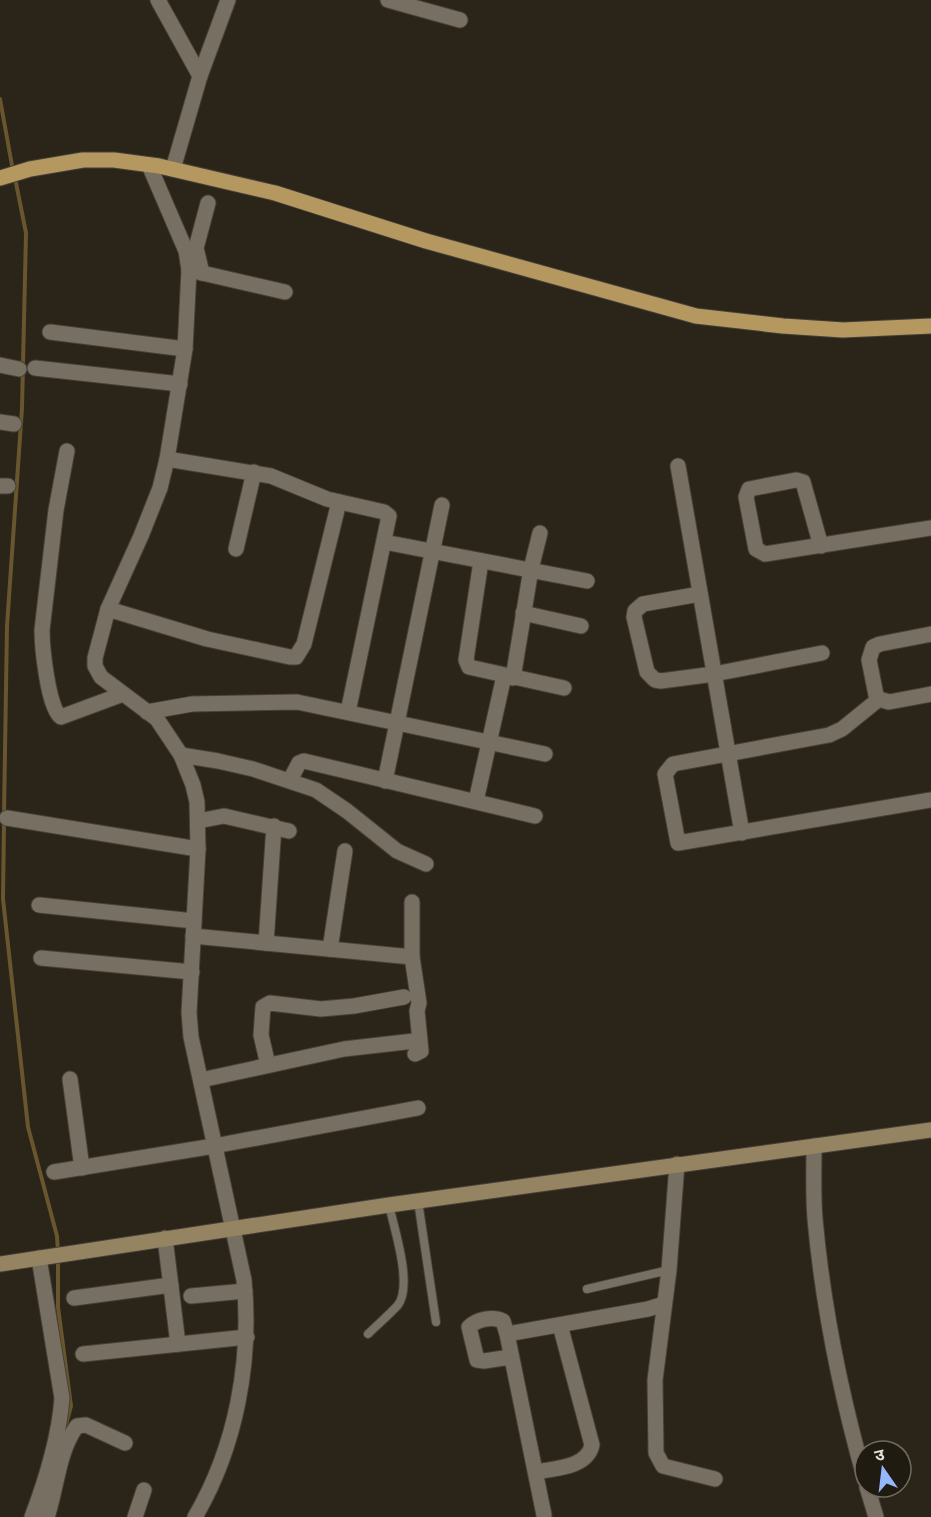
<svg xmlns="http://www.w3.org/2000/svg" width="931" height="1517" font-family="'Titillium Web','Noto Sans Devanagari',sans-serif">
  <style>
    .lines { fill: none; stroke-linecap: round; stroke-linejoin: round }
    .stream { stroke: #69562f; stroke-width: 4 }
    .lane-casing { stroke: #464038; stroke-width: 10 }
    .street-casing { stroke: #464038; stroke-width: 17 }
    .secondary-casing { stroke: #464038; stroke-width: 17 }
    .primary-casing { stroke: #464038; stroke-width: 17 }
    .lane { stroke: #766f62; stroke-width: 8 }
    .street { stroke: #766f62; stroke-width: 15 }
    .secondary { stroke: #958461; stroke-width: 15 }
    .primary { stroke: #b49860; stroke-width: 15 }
  </style>
  <rect width="100%" height="100%" fill="#2a2419"/>
  <g class="lines">
    <g class="stream">
      <path d="M0,99L13,171"/>
      <path d="M4,814L7,626L22,408L26,233L15,178"/>
      <path d="M4,821L3,899L28,1127L57,1236L58,1253"/>
      <path d="M58,1260V1307L71,1406L65,1428"/>
    </g>
    <defs>
      <g id="lane">
        <path d="M418,1201L436,1322"/>
        <path d="M587,1289L669,1270"/>
        <path d="M368,1334C377,1325 389,1315 398,1305C413,1285 394,1228 389,1205"/>
      </g>
      <g id="street">
        <path d="M158,0L200,76L173,169"/>
        <path d="M388,0L460,20"/>
        <path d="M200,76L228,0"/>
        <path d="M149,165L186,251L189,270L185,349L167,459L160,488L141,536L108,609L95,658V666L101,677L157,719L181,755L193,785L197,802L198,849L189,1013L191,1037L244,1280C252,1361 236,1447 195,1517"/>
        <path d="M189,270L285,292"/>
        <path d="M202,273L196,248L208,203"/>
        <path d="M50,332L185,349"/>
        <path d="M0,365L19,369"/>
        <path d="M35,368L180,384"/>
        <path d="M0,422L14,424"/>
        <path d="M67,451L56,510L42,630C42,646 48,709 61,717L123,694"/>
        <path d="M167,459L271,476L327,499L384,512L389,516L348,712"/>
        <path d="M678,466L742,833"/>
        <path d="M0,486H8"/>
        <path d="M384,542L587,581"/>
        <path d="M821,546L803,482L796,480L749,489L746,497L756,549L765,554L931,528"/>
        <path d="M236,549L254,472"/>
        <path d="M481,561L466,660L469,667L564,688"/>
        <path d="M700,594L643,604L635,611L634,617L647,672L655,680L661,681L714,674L822,653"/>
        <path d="M108,609L207,639L290,657H296L304,644L339,502"/>
        <path d="M523,613L581,626"/>
        <path d="M931,634L880,644L873,647L869,660L876,695L879,699L889,702L931,694"/>
        <path d="M513,678L531,569L540,533"/>
        <path d="M879,699L842,729L829,735L673,764L665,774L678,843L931,800"/>
        <path d="M147,712L192,704L297,702L545,754"/>
        <path d="M181,755L218,761L253,769L316,790L347,811L397,851L426,864"/>
        <path d="M290,780L299,763L304,761L535,816"/>
        <path d="M385,781L442,505"/>
        <path d="M476,801L504,676"/>
        <path d="M7,818L198,849"/>
        <path d="M198,821L224,816L289,831"/>
        <path d="M412,902V957L419,1003L417,1011L421,1051L415,1054"/>
        <path d="M39,905L194,921"/>
        <path d="M193,936L412,957"/>
        <path d="M266,943L274,826"/>
        <path d="M330,949L345,851"/>
        <path d="M41,958L192,972"/>
        <path d="M268,1065L261,1035L263,1007L270,1003L321,1009L354,1006L404,997"/>
        <path d="M70,1079L82,1168"/>
        <path d="M201,1080L344,1049L414,1041"/>
        <path d="M814,1146C814,1170 813,1195 815,1219C823,1307 841,1395 865,1480"/>
        <path d="M677,1164L669,1270L655,1380L656,1453L663,1466L715,1479"/>
        <path d="M54,1172L214,1146L418,1108"/>
        <path d="M165,1238L178,1344"/>
        <path d="M191,1296L245,1291"/>
        <path d="M74,1298L171,1285"/>
        <path d="M507,1334L648,1309L664,1304"/>
        <path d="M83,1354L247,1337"/>
        <path d="M511,1357L484,1361L477,1360L469,1327C477,1319 493,1316 503,1321L507,1334L544,1515"/>
        <path d="M536,1472C555,1468 587,1468 592,1445L560,1325"/>
        <path d="M867,1487L876,1517"/>
        <path d="M32,1517C46,1480 59,1438 62,1398L39,1258"/>
        <path d="M47,1517C57,1488 58,1451 77,1426L86,1425L125,1443"/>
        <path d="M135,1517L144,1490"/>
      </g>
      <path id="secondary" d="M0,1264L389,1205L931,1130"/>
      <path id="primary" d="M0,178L30,169L83,160H114L159,166L275,193L426,241L696,316L783,326L843,330L931,326"/>
    </defs>
    <use href="#lane" class="lane-casing"/>
    <use href="#street" class="street-casing"/>
    <use href="#secondary" class="secondary-casing"/>
    <use href="#primary" class="primary-casing"/>
    <use href="#lane" class="lane"/>
    <use href="#street" class="street"/>
    <use href="#secondary" class="secondary"/>
    <use href="#primary" class="primary"/>
  </g>
  <g transform="translate(883 1469) rotate(346)"><circle r="28" fill="#201b10" stroke="#6f6b61" stroke-width="1.5"/>
  <path d="M0-4.5L10 22L0 15L-10 22Z" fill="#94b7fd"/>
  <text y="-9" font-size="16" font-weight="bold" text-anchor="middle" fill="#e6e2db">उ</text>
  </g>
</svg>
